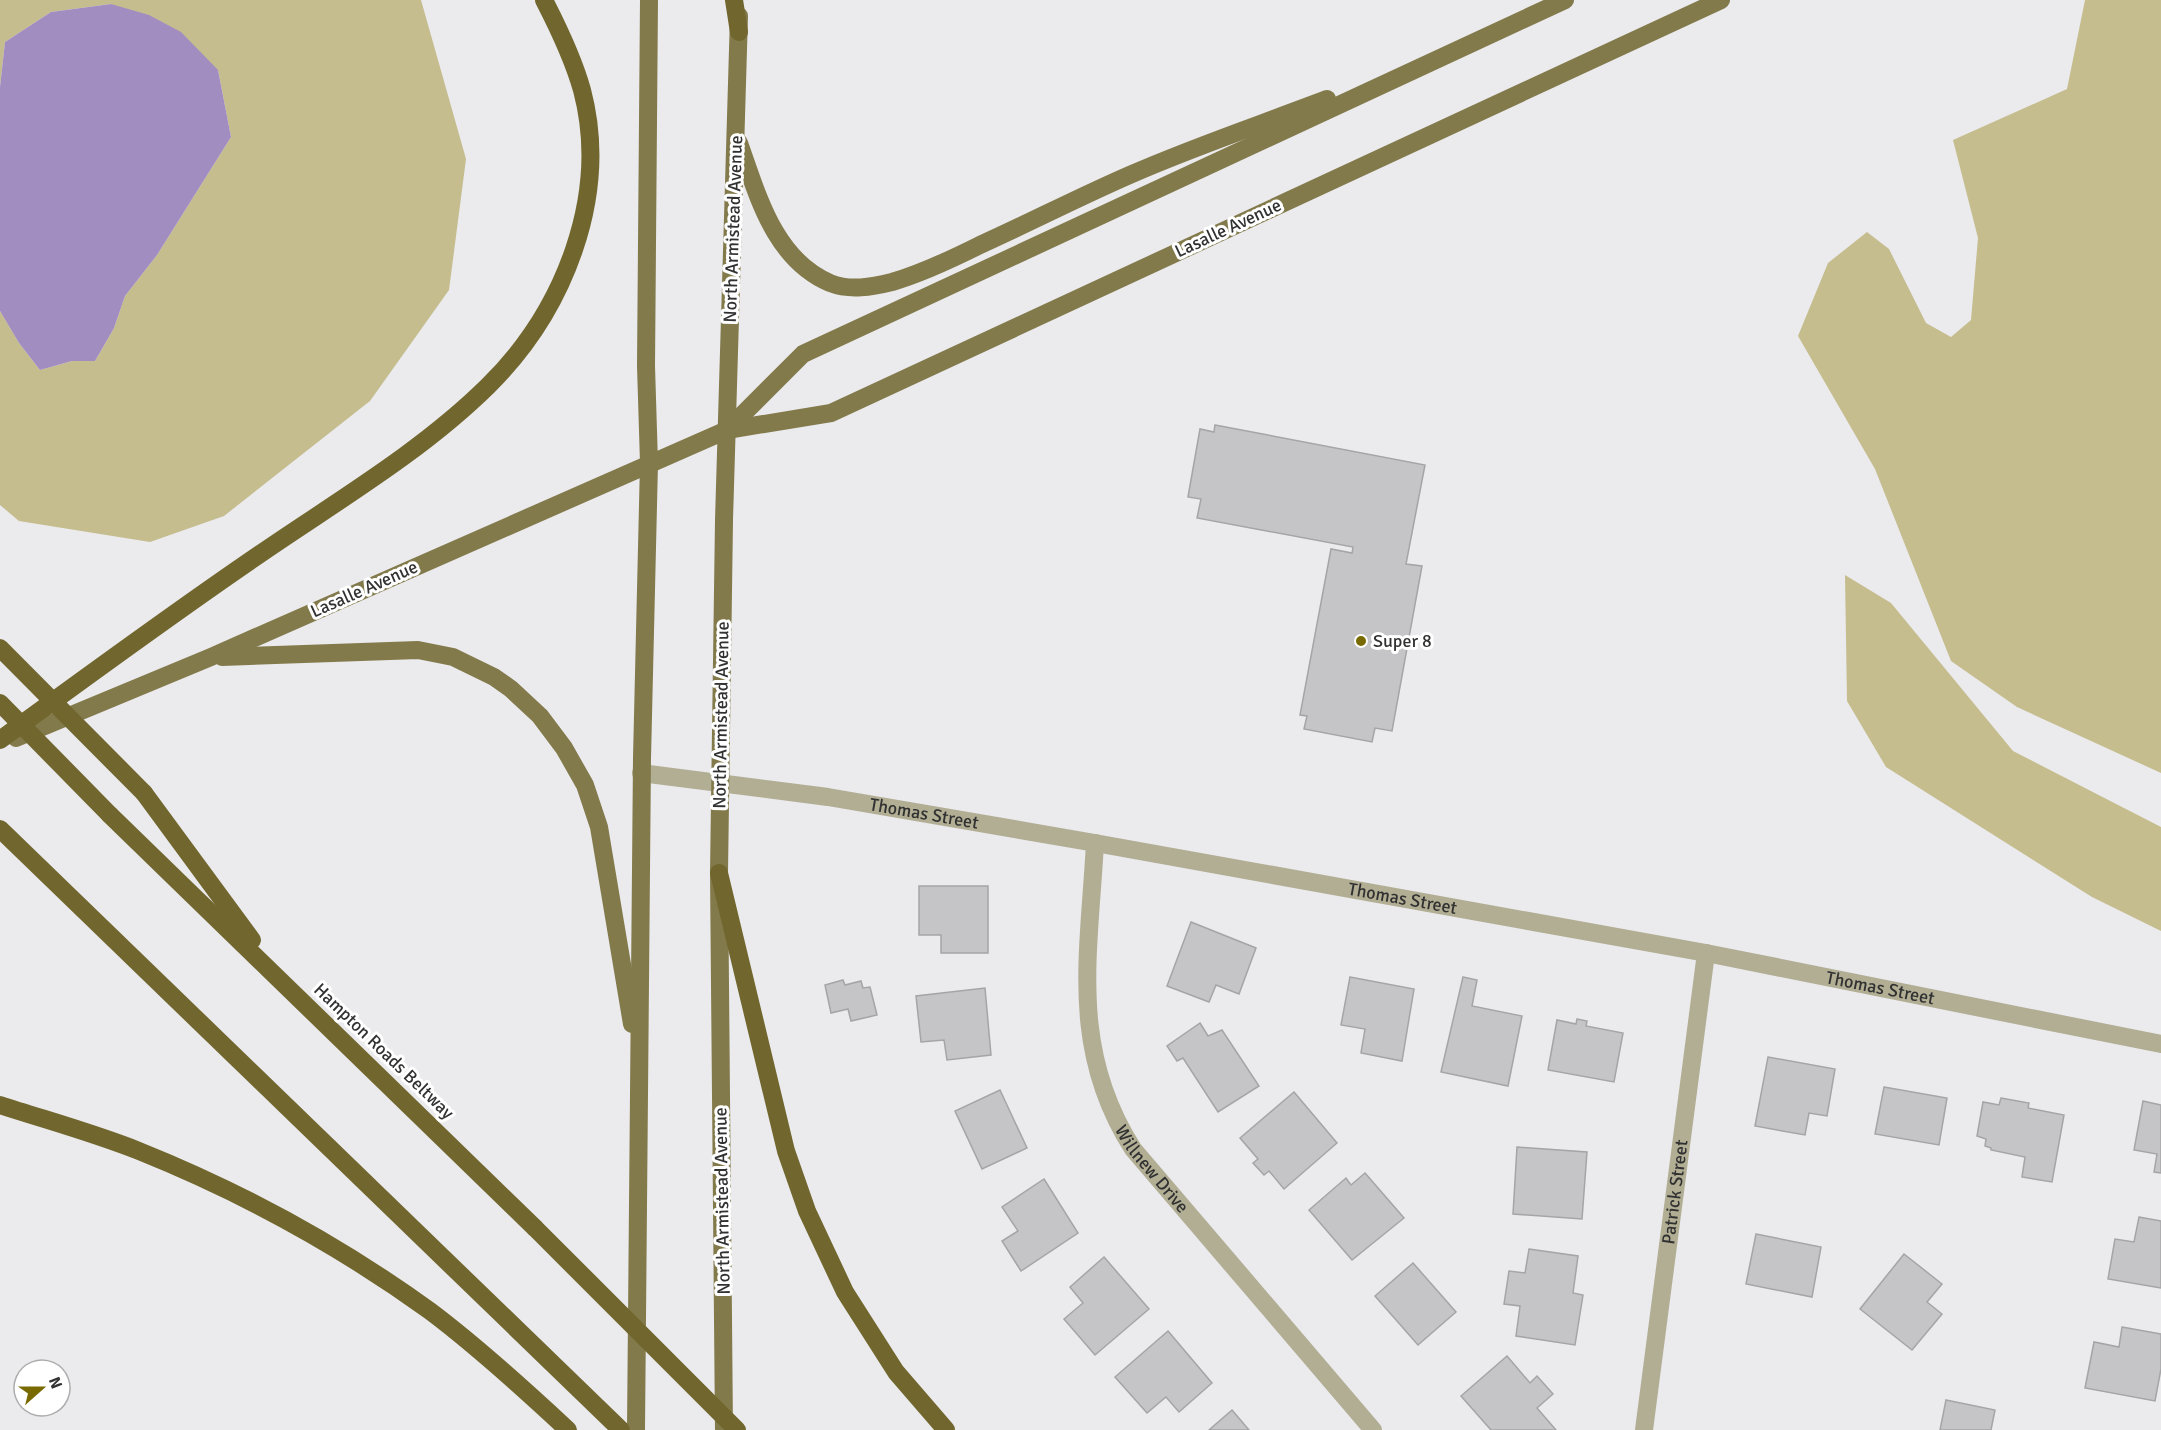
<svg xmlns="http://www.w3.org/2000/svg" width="2161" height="1430" font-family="Signika,sans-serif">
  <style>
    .green { fill: #c5bd8e }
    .water { fill: #a28dc1 }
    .building { fill: #c5c4c7; stroke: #a5a4a7; stroke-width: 1.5 }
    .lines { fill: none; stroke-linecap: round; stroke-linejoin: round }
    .minor { stroke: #b1ae94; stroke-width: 18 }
    .major { stroke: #827a4b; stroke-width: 18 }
    .highway { stroke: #71672e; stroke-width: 18 }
    .highway-bridge { stroke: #71672e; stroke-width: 18 }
    .poi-dot { fill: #786a01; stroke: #fff; stroke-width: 2 }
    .labels { text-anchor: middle; stroke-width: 6; stroke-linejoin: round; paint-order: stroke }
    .street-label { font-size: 18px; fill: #313132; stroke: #fff }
    .poi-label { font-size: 18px; fill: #313132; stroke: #fff; text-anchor: start }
  </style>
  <rect width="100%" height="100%" fill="#ebeaed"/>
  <g class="green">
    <path d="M0,0H421L466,159L449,290L370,401L224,516L150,542L19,521L0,505V311L19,343L40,370L72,361H95L114,328L125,296L157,255L231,137L218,70L111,4L51,12L5,42L0,87Z"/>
    <path d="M2085,0H2161V773L2017,707L1951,661L1875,469L1798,336L1828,263L1867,232L1889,249L1926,323L1951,337L1971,320L1978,238L1953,140L2067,89Z"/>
    <path d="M1845,575L1891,603L2013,751L2161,827V931L2092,897L1886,767L1847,701Z"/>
  </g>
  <path class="water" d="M111,4L149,15L181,32L218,70L231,137L157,255L125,296L114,328L95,361H72L40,370L19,343L0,311V87L5,42L51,12Z"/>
  <g class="building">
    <path d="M1215,425L1425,465L1406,564L1422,566L1392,731L1375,728L1372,742L1304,729L1307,716L1300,715L1331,549L1352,553L1353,547L1197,518L1201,499L1188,497L1200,429L1214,432Z"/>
    <path d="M919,886H988V953H941V935H919Z"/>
    <path d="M1191,922L1256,948L1239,994L1216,985L1209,1002L1167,986Z"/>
    <path d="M1350,977L1414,989L1402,1061L1361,1053L1365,1029L1341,1025Z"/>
    <path d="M1463,977L1477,980L1472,1006L1522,1016L1508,1086L1441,1072Z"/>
    <path d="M843,980L845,985L861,981L863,988L870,987L877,1015L851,1021L848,1009L831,1013L825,985Z"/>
    <path d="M985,988L991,1055L947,1060L944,1040L921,1042L916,996Z"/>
    <path d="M1577,1019L1587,1021L1586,1026L1623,1033L1614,1082L1548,1070L1557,1020L1576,1024Z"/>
    <path d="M1200,1023L1208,1036L1222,1030L1259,1086L1218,1112L1183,1058L1177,1061L1167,1046Z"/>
    <path d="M1768,1057L1835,1069L1827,1116L1809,1113L1805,1135L1755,1126Z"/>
    <path d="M1884,1087L1947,1098L1939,1145L1875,1134Z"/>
    <path d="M1000,1090L1027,1148L982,1169L955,1111Z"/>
    <path d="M1294,1092L1337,1143L1284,1189L1269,1171L1264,1175L1253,1163L1258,1159L1240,1138Z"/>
    <path d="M2001,1098L2029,1103L2028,1108L2064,1115L2052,1182L2022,1177L2025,1157L1991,1150V1148L1985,1146L1986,1139L1977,1136L1983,1102L1999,1105Z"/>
    <path d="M2143,1101L2161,1105V1173L2154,1172L2157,1154L2134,1150Z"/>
    <path d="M1517,1147L1587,1152L1582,1219L1513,1214Z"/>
    <path d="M1365,1173L1404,1218L1352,1260L1309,1210L1346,1178L1351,1185Z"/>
    <path d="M1044,1179L1078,1233L1021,1271L1002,1241L1018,1231L1002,1207Z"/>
    <path d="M2139,1217L2161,1221V1288L2108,1279L2115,1239L2134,1242Z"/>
    <path d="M1756,1234L1821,1247L1812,1297L1746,1284Z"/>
    <path d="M1529,1249L1578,1256L1573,1293L1583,1295L1575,1345L1516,1336L1520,1306L1504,1304L1509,1271L1525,1273Z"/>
    <path d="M1904,1254L1942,1284L1927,1302L1942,1314L1912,1350L1860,1309Z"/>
    <path d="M1104,1257L1149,1309L1095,1355L1064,1319L1083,1303L1070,1287Z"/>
    <path d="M1413,1263L1456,1312L1418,1345L1375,1296Z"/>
    <path d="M2122,1327L2161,1334V1369L2155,1401L2085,1388L2094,1342L2119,1347Z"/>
    <path d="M1168,1331L1212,1383L1179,1412L1166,1397L1147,1413L1115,1377Z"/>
    <path d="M1507,1356L1530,1383L1537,1376L1553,1394L1537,1408L1556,1430H1491L1461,1396Z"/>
    <path d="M1946,1400L1995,1410L1991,1430H1940Z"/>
    <path d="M1232,1410L1249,1430H1209Z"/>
  </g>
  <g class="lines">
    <g class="minor">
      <path id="s1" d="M641,773L828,797L1095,843L1706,953L2161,1044"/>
      <path id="s2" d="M1095,843C1089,955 1069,1049 1133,1149L1373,1430"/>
      <path id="s3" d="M1644,1430L1706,953"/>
    </g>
    <g class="major">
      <path d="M739,143C758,196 774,259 830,283C850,291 872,287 892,282C923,273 952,259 980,245C1031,222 1081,196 1132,174C1196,146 1262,124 1327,99"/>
      <path d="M727,430L803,354L1565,0"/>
      <path d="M222,657L418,650L453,657L494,677L511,689L540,716L564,748L585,785L599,827L632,1024"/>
      <path d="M16,738L211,657L727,430L831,413L1721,0"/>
      <path d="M636,1430L642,758L649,463L646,366L649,0"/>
      <path d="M724,1430L719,873L724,520L739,16"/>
    </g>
    <g class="highway">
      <path d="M734,0L739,32"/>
      <path d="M0,740C86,677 172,614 260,554C337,501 421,452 488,386C564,311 610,196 582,90C573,58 559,29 544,0"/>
      <path d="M144,793L252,940"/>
      <path d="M110,815L535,1228"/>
      <path d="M0,829L621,1430"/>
      <path d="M719,873L786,1151L807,1211L845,1292L896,1372L946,1430"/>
      <path d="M0,1105C46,1120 94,1133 139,1151C241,1192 340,1246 430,1311C478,1347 524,1389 568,1430"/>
    </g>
    <g class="highway-bridge">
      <path d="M0,648L144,793"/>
      <path d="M0,703L110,815"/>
      <path d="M535,1228L737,1430"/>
    </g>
  </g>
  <circle class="poi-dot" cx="1361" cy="641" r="6"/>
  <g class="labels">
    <g class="street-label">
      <text transform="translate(1228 228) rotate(-25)" y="6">Lasalle Avenue</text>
      <text transform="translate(733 229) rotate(-88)" y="6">North Armistead Avenue</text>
      <text transform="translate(364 589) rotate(-24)" y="6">Lasalle Avenue</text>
      <text transform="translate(721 715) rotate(-89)" y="6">North Armistead Avenue</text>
      <text dy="6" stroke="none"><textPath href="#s1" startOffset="286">Thomas Street</textPath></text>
      <text dy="6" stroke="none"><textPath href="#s1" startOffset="772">Thomas Street</textPath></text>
      <text dy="6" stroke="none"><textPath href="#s1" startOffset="1258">Thomas Street</textPath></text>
      <text transform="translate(384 1051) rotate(44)" y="6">Hampton Roads Beltway</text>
      <text dy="6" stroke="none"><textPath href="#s2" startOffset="342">Willnew Drive</textPath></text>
      <text dy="6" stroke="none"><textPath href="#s3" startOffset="240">Patrick Street</textPath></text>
      <text transform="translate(722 1201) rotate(-91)" y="6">North Armistead Avenue</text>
    </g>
    <g class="poi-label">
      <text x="1373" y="647">Super 8</text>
    </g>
  </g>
  <g transform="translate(42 1388) rotate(69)"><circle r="28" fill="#ffffff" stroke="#adadad" stroke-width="1.5"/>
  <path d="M0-4.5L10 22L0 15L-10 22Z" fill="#786a01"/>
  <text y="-9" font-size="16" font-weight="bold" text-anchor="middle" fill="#313132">N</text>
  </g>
</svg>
